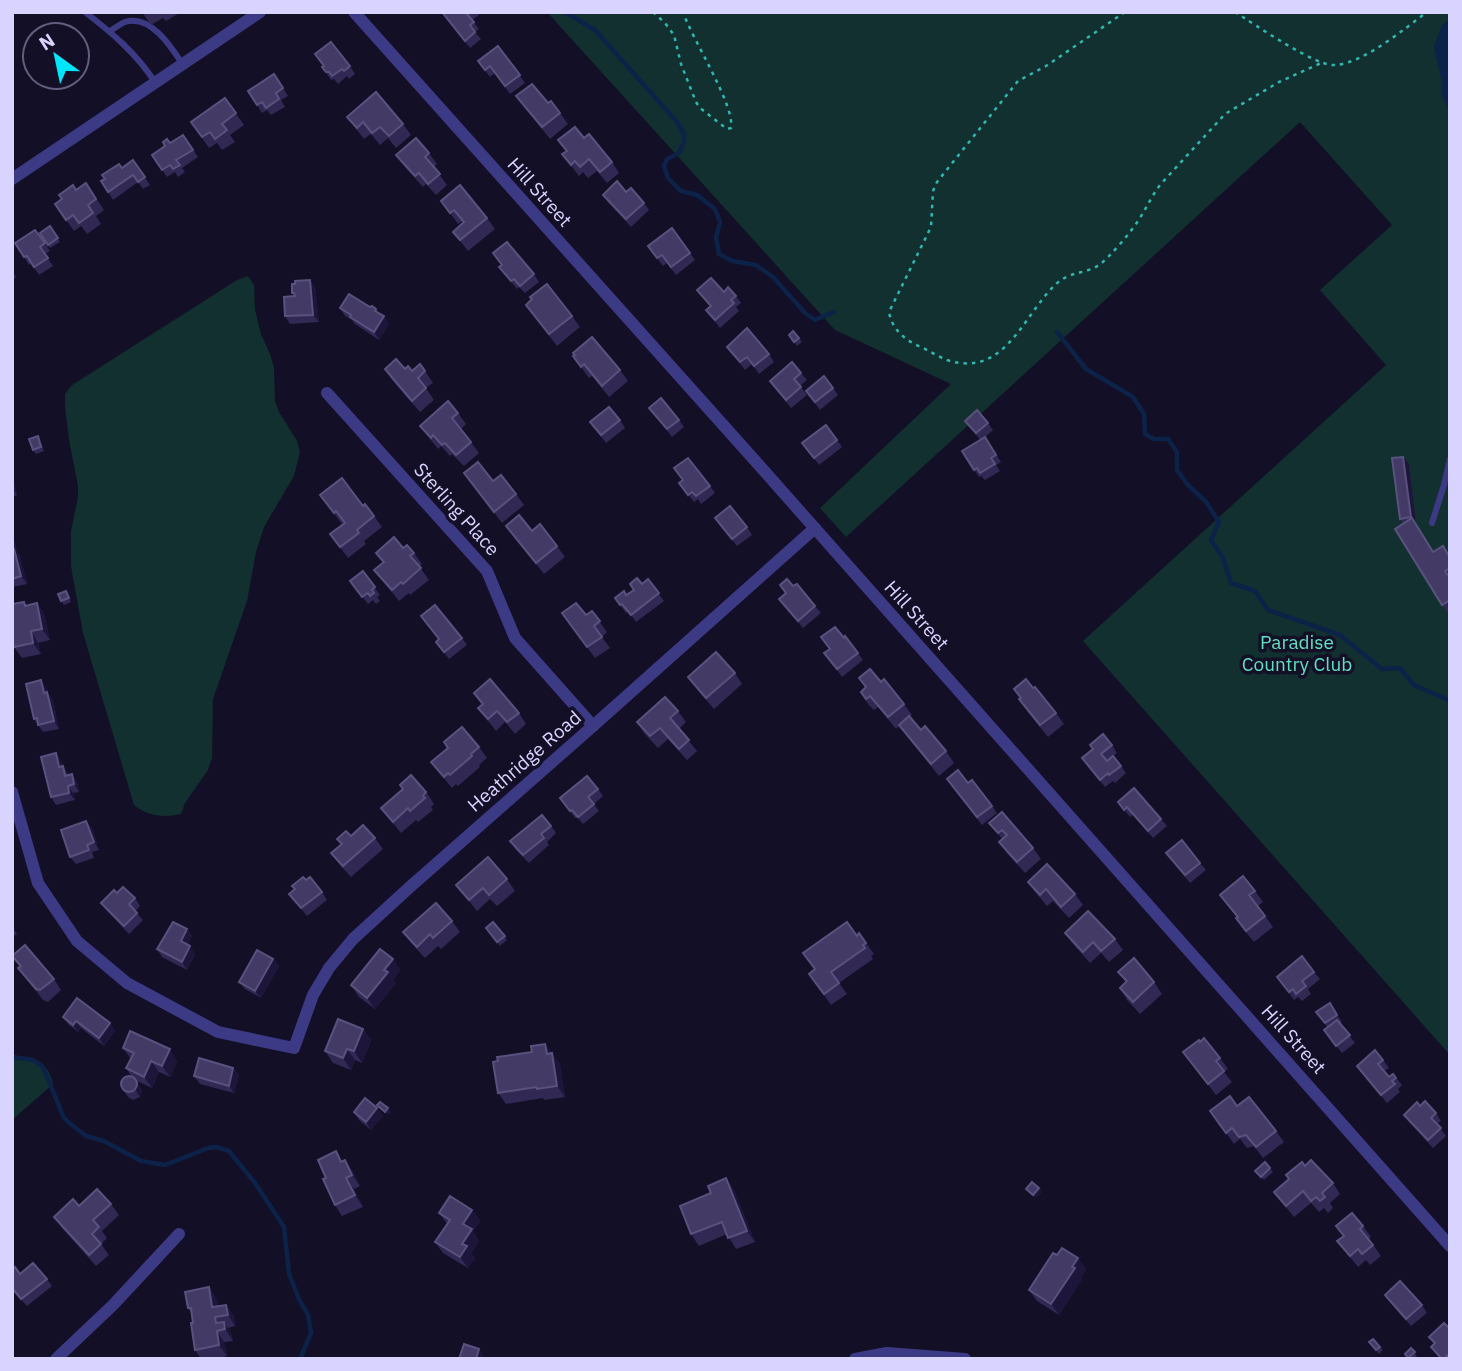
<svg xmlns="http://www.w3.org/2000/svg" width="1462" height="1371" font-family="'IBM Plex Sans',sans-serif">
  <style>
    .green { fill: #12302f }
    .water { fill: #0c2248 }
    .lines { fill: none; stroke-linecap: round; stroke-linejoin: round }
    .stream { stroke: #0c2248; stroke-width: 4.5 }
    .path { stroke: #2fb8b0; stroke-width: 2.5; stroke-dasharray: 3.5 5; stroke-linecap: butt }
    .service { stroke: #3d3a85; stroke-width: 6 }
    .minor { stroke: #3d3a85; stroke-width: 12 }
    .wall { fill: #312854 }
    .shaded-wall { fill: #1d163a }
    .building { fill: #433a66; stroke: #5a527e; stroke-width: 2 }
    .labels { text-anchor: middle; stroke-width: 7; stroke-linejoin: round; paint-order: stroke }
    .street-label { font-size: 19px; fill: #d9d4ff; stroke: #130f26 }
    .park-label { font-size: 19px; fill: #5fe0c0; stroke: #130f26 }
  </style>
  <rect width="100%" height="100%" fill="#130f26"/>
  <g class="green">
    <path d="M547,12H1450V1055L1083,641L1386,365L1320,290L1392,225L1300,122L846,537L820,508L951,384L835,330Z"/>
    <path d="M248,276L254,285L255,310L261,334L270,354L274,367L275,401L279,412L297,441L300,452L294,476L264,527L256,552L247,601L213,699L212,758L208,770L185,803L181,814C163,818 148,816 134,805L83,633L71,566V531L78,497V486L69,440L65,407V394L72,385L237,280Z"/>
    <path d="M12,1054C33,1064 48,1058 53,1084L12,1120Z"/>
  </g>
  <path class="water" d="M1450,19V111L1441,95L1442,86L1441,79L1434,47L1442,25Z"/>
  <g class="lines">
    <g class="stream">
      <path d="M565,12L595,30L677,122L684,134V142L679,153L667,159L664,166L668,178L681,191L697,195L715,209L720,222L716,238L719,254L732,261L756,265L773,277L805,313L815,320L834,312"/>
      <path d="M1057,332L1086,369L1133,397L1144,414L1145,434L1154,439H1168L1177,452V470L1187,484L1206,502L1219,522L1211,540L1223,558L1231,583L1255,591L1268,610L1340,635L1382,669L1400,668L1414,685L1450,701"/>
      <path d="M12,1057L33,1060L43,1067L64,1118L73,1126L86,1136L104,1141L141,1161L165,1165L208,1148L216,1147L229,1151L255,1183L284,1227L289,1274L299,1299L308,1315L311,1333L300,1359"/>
    </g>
    <g class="path">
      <path d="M653,12L665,23L674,35L681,64L696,102L700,108L727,129L731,128C735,105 692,39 683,12"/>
      <path d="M1125,12L1046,66L1018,81L937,182L933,191L931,227L889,312C892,330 906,341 923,348C931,352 939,357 947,360C1005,379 1023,315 1056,284C1072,270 1084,275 1099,265C1110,257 1130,233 1138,221C1146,209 1151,197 1160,185L1225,114L1279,82L1321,63"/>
      <path d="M1235,12C1254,24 1315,66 1334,65C1363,64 1404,29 1427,12"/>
    </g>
    <g class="service">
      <path d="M85,12C112,33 136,53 155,82"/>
      <path d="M110,31C115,28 120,24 125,22C151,14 172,48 183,65"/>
      <path d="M1432,523L1444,485L1450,459"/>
    </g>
    <g class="minor">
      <path d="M354,12L758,464L1450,1246"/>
      <path d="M12,179L260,12"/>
      <path d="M327,393L487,571L515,638L593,726"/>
      <path d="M12,792L38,883L77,941L127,983L218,1032L294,1048L313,995L329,968L353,939L411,886L593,726L815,528"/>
      <path d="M56,1359L113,1305L179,1234"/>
      <path d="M855,1359L887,1353L965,1359"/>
    </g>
  </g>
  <g class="wall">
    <path d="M142,12H181L166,21L163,18L151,25Z"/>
    <path d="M441,12H477L479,15L472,20L479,29L475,32L481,39L470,48Z"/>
    <path d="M498,46L525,83L510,94L495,73L490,77L478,61Z"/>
    <path d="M350,66L355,74L349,79L347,76L338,84L334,79L331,80L322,67Z"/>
    <path d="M274,74L288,96L281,100L285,107L271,115L267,110L262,113L257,105Z"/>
    <path d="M516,96L548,103L560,113L568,124L550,139Z"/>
    <path d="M225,98L244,125L230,135L235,142L222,150L217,143L209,148L191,122Z"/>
    <path d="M347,117L403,124L411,135L396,148L388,138L380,145L371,134L364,139Z"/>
    <path d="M183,135L198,157L182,168L185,172L178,177L175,172L167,177L152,155Z"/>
    <path d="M584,138L612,162L619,173L607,183L597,171L588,178L583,172L579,176L562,154L566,151L558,140Z"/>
    <path d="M429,153L437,164L434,167L447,185L436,195L426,184L423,187L404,166L396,155Z"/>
    <path d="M133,160L150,185L143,189L138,182L113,200L101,181Z"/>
    <path d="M86,183L104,210L96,216L101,224L87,234L81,226L74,231L55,204Z"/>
    <path d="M626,192L644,203L649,210L631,227L608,202L603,195Z"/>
    <path d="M441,201L487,218L495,229L468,251L453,232L463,223L462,221L458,224Z"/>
    <path d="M50,226L60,242L50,248L40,233Z"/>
    <path d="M35,230L50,251L45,254L53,266L39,275L31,263L29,265L15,243Z"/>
    <path d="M648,246L690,253L695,260L676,275L667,263L663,266Z"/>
    <path d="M493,253L534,274L539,282L525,293L519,287L517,289L499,267L502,265Z"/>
    <path d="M12,271L16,277L12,280Z"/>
    <path d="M315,287L319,322L290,324L285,316L294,296L292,293Z"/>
    <path d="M697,290L724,292L736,296L741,303L736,307L739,311L720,328L706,310L710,307Z"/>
    <path d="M532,299L572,316L580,327L557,346L526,305Z"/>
    <path d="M370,307L376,309L380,314L384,316L389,324L379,340L355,324L352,320L345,316L340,308Z"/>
    <path d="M793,331L802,342L797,346L789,335Z"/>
    <path d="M727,347L769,354L774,362L759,374L752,364L745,370Z"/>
    <path d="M573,356L620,370L628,381L609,397L592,376L589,378Z"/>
    <path d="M385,369H405L412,371H425L433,383L426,388L434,400L420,412L392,380Z"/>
    <path d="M801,373L807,380L800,386L807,395L791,408L770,381Z"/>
    <path d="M833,388L838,395L820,410L806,391Z"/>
    <path d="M649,408L679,420L684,427L672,437Z"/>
    <path d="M458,413L466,424L461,429L479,453L464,466L452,454L450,456L441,446L438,449L420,426Z"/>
    <path d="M620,420L625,428L606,443L590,422Z"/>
    <path d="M965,421L988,423L993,430L984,438L985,437L1001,462L996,465L1000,471L985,480L981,476L979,477L962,451L980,440Z"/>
    <path d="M826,425L842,447L819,465L802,443Z"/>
    <path d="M38,436L40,440L44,451L36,454L33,450Z"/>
    <path d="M1403,457L1409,464L1416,524L1434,552L1443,546L1450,556V616L1442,605L1403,524L1400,519Z"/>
    <path d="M464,473L493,481L516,494L524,505L502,523Z"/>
    <path d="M12,477L17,495L12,497Z"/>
    <path d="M679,483L710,486L715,493L701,504L698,499L694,502Z"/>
    <path d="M320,495L363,506L374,516L382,527L364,541L366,544L348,558L330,534L345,523L344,522L342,524Z"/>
    <path d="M715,518L747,527L752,535L737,546Z"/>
    <path d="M506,526L557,546L565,557L544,574Z"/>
    <path d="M12,539L15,543L17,553L20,556L27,584L12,587Z"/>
    <path d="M403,548L414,553L422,564L419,566L429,580L410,595L409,593L399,601L374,570L383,563L376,553Z"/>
    <path d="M363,571L380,595L377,597L380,601L376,604L373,600L368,604L350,581Z"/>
    <path d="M648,579L664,601L636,622L628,611L626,613L615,598L626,595Z"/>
    <path d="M780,585L793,586L815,606L821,613L803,628L779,599L785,593Z"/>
    <path d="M68,595L71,602L64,605L61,601Z"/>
    <path d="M24,602L27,606L37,603L44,614L50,640L38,643L41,654L22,658L14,647Z"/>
    <path d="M592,611L607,632L602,637L610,648L595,658L562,613L586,615Z"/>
    <path d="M421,616L462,638L467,645L449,659L436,642L439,639Z"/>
    <path d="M845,636L863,660L842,677L830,660V649L821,637L844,638Z"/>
    <path d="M735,673L742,684L714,709L696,688L688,677Z"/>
    <path d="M859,678L881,682L904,704L912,715L910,717L921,730L946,751L954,763L939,776L899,726L896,729L878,707L874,710L868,704L861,692L866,688Z"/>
    <path d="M46,688L47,692L53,700L59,729L43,732L34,719Z"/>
    <path d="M1014,689L1056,713L1064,724L1048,737L1027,711L1019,699L1021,698Z"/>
    <path d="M474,693L519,713L526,724L515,734L505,722L496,731L478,708L482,705Z"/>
    <path d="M678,711L686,722L679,729L697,751L687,760L668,739L658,748L644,733L637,722Z"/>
    <path d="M444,742L479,747L487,758L479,765L480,767L458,786L456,784L452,788L431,762L448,748Z"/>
    <path d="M1112,745L1117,753L1107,761L1121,766L1126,773L1115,783L1113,781L1105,787L1082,758Z"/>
    <path d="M56,753L61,761L63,766L68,775L72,774L77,782L79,792L73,793L75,800L56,805L51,797Z"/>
    <path d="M968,783L992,806L997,813L982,825L952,786Z"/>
    <path d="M598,789L603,796L594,804L599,811L583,824L578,818H575L560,798Z"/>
    <path d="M426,792L434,804L431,807L433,810L418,822L416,820L401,833L381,808Z"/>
    <path d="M1118,802L1161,819L1167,826L1153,838L1133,815L1130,817Z"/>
    <path d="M86,821L92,828L99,850L92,852L94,858L76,864L70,857Z"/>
    <path d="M989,823L1033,848L1041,859L1025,873L1007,853L999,842L1002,839Z"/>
    <path d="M551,826L556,833L547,842L549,845L529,863L515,849L510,841Z"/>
    <path d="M351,836L375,838L383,849L351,877L339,864L331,853L341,845L337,839Z"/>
    <path d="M1166,853L1200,863L1206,870L1190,883Z"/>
    <path d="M507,879L515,891L497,906L490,899L477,911L456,885Z"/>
    <path d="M306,880L322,892L327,900L307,916L289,894Z"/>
    <path d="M1028,882L1075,894L1083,905L1069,918L1053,901L1047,906L1036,893Z"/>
    <path d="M1255,891L1263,902L1258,906L1273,927L1254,942L1244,930L1236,918L1237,917L1220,895Z"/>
    <path d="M117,893L135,898L140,906L135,911L143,920L129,934L106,910L101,903Z"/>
    <path d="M452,921L460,932L441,949L438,946L425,958L411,943L403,932Z"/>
    <path d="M493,922L507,940L500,946L486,928Z"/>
    <path d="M12,927L17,934L12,937Z"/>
    <path d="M187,929L192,936L188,945L195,954L187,970L162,957L157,949Z"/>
    <path d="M1065,933L1115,939L1123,950L1109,962L1101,953L1090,963L1073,944Z"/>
    <path d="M857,936L866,943L874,954L871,956L873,959L839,983L847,994L831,1005L809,974Z"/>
    <path d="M12,955L54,979L61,990L48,1002L43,1000L18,968L20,967Z"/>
    <path d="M273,959L279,966L261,998L245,989L239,982Z"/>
    <path d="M393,959L400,970L393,980L396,983L375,1009L359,997L351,985Z"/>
    <path d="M1118,972L1154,982L1162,994L1140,1014L1127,1000L1120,988L1126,983Z"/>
    <path d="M1314,972L1320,979L1308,989L1311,994L1302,1001L1298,997L1294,1000L1277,977Z"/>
    <path d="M1330,1003L1338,1015H1337L1342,1022L1340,1023L1355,1043L1342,1053L1324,1030L1327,1027L1316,1012Z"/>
    <path d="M63,1017L110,1023L115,1031L104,1046L81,1028L78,1032L68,1024Z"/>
    <path d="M363,1029L371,1040L362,1063L355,1060L351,1070L333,1063L325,1051Z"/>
    <path d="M545,1044L560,1064L565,1097L544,1100L543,1098L506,1104L498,1093L532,1052Z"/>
    <path d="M123,1048L177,1061L170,1077L159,1072L152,1088L137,1081L142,1091L140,1097L133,1100L128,1097L123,1090L131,1076L126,1068L131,1059Z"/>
    <path d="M1183,1052L1220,1058L1228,1069L1224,1072L1232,1082L1216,1095Z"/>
    <path d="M1383,1060L1389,1068L1384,1071L1389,1077L1393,1074L1402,1085L1398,1089L1400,1092L1387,1103L1357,1066Z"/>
    <path d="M233,1068L239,1075L234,1093L200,1084L194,1076Z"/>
    <path d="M1237,1106L1276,1131L1284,1142L1263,1158L1254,1146L1247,1148L1240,1139L1234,1144L1210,1111Z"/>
    <path d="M377,1108L383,1116L371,1130L359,1120L354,1112Z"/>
    <path d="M1436,1113L1441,1121L1437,1124L1446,1136L1433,1148L1409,1122L1404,1115Z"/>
    <path d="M343,1161L353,1171L360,1186L354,1189L363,1207L342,1216L335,1205L326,1178Z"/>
    <path d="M1305,1166L1333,1183L1340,1194L1330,1203L1333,1208L1328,1213L1324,1208L1319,1212L1311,1203L1294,1217L1274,1192Z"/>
    <path d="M1270,1168L1273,1172L1264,1180L1255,1171Z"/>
    <path d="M726,1178L734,1190L755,1242L736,1249L727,1234L699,1246L691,1234L711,1193Z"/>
    <path d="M111,1204L119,1215L102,1231L107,1238L101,1244L109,1255L96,1266L62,1228L54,1217L79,1206Z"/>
    <path d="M472,1210L480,1221L473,1231L479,1241L471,1253L475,1258L468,1268L443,1253L435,1242L447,1224L439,1213Z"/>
    <path d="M1336,1226H1363L1371,1237L1369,1239L1381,1256L1370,1265L1366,1260L1358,1267L1337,1241L1343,1236Z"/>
    <path d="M1057,1255L1078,1258L1086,1269L1081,1277L1082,1279L1059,1315L1037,1301L1029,1290Z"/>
    <path d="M12,1270L20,1274L47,1279L52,1286L27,1306L12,1290Z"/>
    <path d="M1385,1295L1422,1305L1427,1313L1411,1326Z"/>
    <path d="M217,1299L218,1306L226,1305L234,1316L235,1326L228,1328L231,1333L233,1341L224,1342L227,1356L214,1359H201L195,1350L193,1323L191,1313L188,1308Z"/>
    <path d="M1450,1329V1359H1440L1431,1347L1434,1344L1429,1337Z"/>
    <path d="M1372,1346L1380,1347L1383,1350L1379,1354Z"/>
    <path d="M1411,1348L1417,1356L1414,1359H1408L1407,1358Z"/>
  </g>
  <g class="shaded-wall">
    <path d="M310,280L315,287L319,322L313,315Z"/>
    <path d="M384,316L389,324L379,340L374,332Z"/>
    <path d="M1403,457L1409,464L1416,524L1441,563L1411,517Z"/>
    <path d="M12,477L13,478L17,495L12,488Z"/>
    <path d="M12,539L15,543L17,553L20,556L27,584L21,576L12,546Z"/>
    <path d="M37,603L44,614L50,640L42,629Z"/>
    <path d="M31,631L38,643L41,654L33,643Z"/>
    <path d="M41,680L46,688L49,700L44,693Z"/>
    <path d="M47,692L53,700L59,729L54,721Z"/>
    <path d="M56,753L61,761L64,774L59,767Z"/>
    <path d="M72,774L77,782L79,792L74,784Z"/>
    <path d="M68,786L73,793L75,800L69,793Z"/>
    <path d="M86,821L92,828L99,850L94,842Z"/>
    <path d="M187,929L192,936L186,949L181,941Z"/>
    <path d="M190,946L195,954L187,970L182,962Z"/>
    <path d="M273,959L279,966L261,998L255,991Z"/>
    <path d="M393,959L400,970L393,980L396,983L375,1009L367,998L384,970Z"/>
    <path d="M76,1021L81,1028L78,1032L73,1025Z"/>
    <path d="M110,1023L115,1031L104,1046L99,1038Z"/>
    <path d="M363,1029L371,1040L362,1063L354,1051Z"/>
    <path d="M545,1044L560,1064L565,1097L557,1086L547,1054Z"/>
    <path d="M170,1049L177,1061L170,1077L162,1066Z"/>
    <path d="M347,1049L355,1060L351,1070L343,1058Z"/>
    <path d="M151,1061L159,1072L152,1088L144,1077Z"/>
    <path d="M233,1068L239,1075L234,1093L229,1086Z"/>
    <path d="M136,1079L142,1091L140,1097L135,1089Z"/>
    <path d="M377,1108L383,1116L371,1130L366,1122Z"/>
    <path d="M388,1108L391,1112L388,1115L385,1112Z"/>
    <path d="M345,1160L353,1171L360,1186L352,1175Z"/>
    <path d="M346,1178L354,1189L363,1207L355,1195Z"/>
    <path d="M726,1178L734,1190L755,1242L747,1231Z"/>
    <path d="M1039,1188L1042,1192L1036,1198L1033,1195Z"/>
    <path d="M472,1210L480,1221L473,1231L479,1241L471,1253L475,1258L468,1268L460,1257L462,1244L463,1224Z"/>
    <path d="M1078,1258L1086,1269L1081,1277L1082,1279L1059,1315L1051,1304Z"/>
    <path d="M209,1287L217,1299L220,1318L212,1307Z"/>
    <path d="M226,1305L234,1316L235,1326L228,1315Z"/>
    <path d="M224,1322L231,1333L233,1341L225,1329Z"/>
    <path d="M217,1331L224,1342L227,1356L219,1345Z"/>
    <path d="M479,1349L484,1357V1359H476Z"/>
  </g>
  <g class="building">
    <path d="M442,12H468L466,13L474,22L470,25L475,32L465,41Z"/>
    <path d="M331,42L350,66L344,71L342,69L332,76L329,72H326L322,67L324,66L315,54Z"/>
    <path d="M498,46L520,75L505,86L490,66L485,70L478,61Z"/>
    <path d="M274,74L283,88L276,93L279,99L266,108L262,102L257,105L248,91Z"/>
    <path d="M532,84L548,103L551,101L560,113L542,127L516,96Z"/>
    <path d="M376,92L403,124L389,136L380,127L372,133L363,122L357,128L347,117Z"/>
    <path d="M225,98L236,113L222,124L227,130L215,139L210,132L202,137L191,122Z"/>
    <path d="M575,127L584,138L589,134L612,162L600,172L589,159L580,167L575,161L571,165L562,154L567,151L558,140Z"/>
    <path d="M183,135L193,150L176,160L180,165L173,169L170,165L162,170L152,155L165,146L163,142L167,139L170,143Z"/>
    <path d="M416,138L429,153L425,157L440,174L428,184L419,173L415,176L396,155Z"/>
    <path d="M133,160L145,177L138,182L133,175L108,192L101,181L105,179L102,175L119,164L122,168Z"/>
    <path d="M617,181L626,192L631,188L644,203L626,219L603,195Z"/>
    <path d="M86,183L96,199L88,205L93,213L79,223L73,215L66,220L55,204L62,199L59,195L73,185L76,190Z"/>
    <path d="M460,185L487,218L460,240L453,232L464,222L454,210L450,213L441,201Z"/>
    <path d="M50,226L58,238L48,245L40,233Z"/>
    <path d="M672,228L690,253L671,267L662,255L657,258L648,246Z"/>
    <path d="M35,230L45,243L40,247L48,258L34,267L27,256L24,257L15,243Z"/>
    <path d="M507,242L534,274L520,286L514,279L511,281L499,267L502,265L493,253Z"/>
    <path d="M711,278L724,292L728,287L736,296L731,300L734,303L715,320L706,310L711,306L697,290Z"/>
    <path d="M310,280L313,315L285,316L284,297L295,296L294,293H292V284H295V281Z"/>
    <path d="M547,284L572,316L549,334L526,305L532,299L530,297Z"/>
    <path d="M349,294L370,307L372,306L376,309L375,311L384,316L374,332L350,317L351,315L340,308Z"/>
    <path d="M747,328L769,354L754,366L747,357L740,362L727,347Z"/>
    <path d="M793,331L799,338L794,342L789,335Z"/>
    <path d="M592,337L620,370L602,386L584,364L581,367L573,356L575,355L573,353Z"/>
    <path d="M396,359L405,369L408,366L412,371L420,364L425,371L418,378L426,388L412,401L385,369Z"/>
    <path d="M792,362L801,373L794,379L801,387L786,400L770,381Z"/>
    <path d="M824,376L833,388L815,402L806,391Z"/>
    <path d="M661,398L679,420L667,429L649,408Z"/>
    <path d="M448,401L458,413L452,418L471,442L456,455L445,443L442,445L433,435L431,438L420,426Z"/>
    <path d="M609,407L620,420L601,435L590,422Z"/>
    <path d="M977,410L988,423L976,433L965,421Z"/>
    <path d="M826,425L837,440L814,458L802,443Z"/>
    <path d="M38,436L41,447L33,450L29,439Z"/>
    <path d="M985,437L996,455L991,458L995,464L980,473L977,468L974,470L962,451Z"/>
    <path d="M1403,457L1411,517L1400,519L1392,458Z"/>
    <path d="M688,458L710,486L696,496L692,492L688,495L679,483L683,480L674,468Z"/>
    <path d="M478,462L493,481L501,475L516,494L494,512L464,473Z"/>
    <path d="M342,478L363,506L365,504L374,516L357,530L359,533L340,547L330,534L345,523L336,511L334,513L320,495Z"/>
    <path d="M730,506L747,527L732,539L715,518Z"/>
    <path d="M519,515L532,531L540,524L557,546L536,563L506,526Z"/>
    <path d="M1412,518L1433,552L1443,546L1450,558V568L1445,571L1450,578V600L1442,605L1395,529Z"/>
    <path d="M394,537L403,548L407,545L414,553L410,556L421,568L403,584L401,582L392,590L374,570L384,562L376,553Z"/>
    <path d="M12,546L14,549L21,576L12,579Z"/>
    <path d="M363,571L375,587L372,590L374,593L370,596L368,593L362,597L350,581Z"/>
    <path d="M637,578L642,584L648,579L659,593L631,615L622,604L620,605L615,598L624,591L626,595L634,590L630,584Z"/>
    <path d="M787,579L793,586L797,584L815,606L798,621L779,599L786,593L780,585Z"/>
    <path d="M66,591L69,598L61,601L58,594Z"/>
    <path d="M24,602L25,606L37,603L42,629L31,631L33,643L14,647L12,638V604Z"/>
    <path d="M576,603L586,615L592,611L600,621L594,626L602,637L587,647L562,613Z"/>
    <path d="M435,605L462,638L444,652L436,642L439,639L421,616Z"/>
    <path d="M835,627L844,638L845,636L858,653L837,669L824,653L830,649L821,637Z"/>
    <path d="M716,652L735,673L706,698L688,677Z"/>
    <path d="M870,669L881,682L884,679L904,704L888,717L870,696L866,699L861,692L866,687L859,678Z"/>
    <path d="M490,679L519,713L507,722L497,711L488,719L478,708L483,704L474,693Z"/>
    <path d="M1026,679L1033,688L1035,687L1056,713L1040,725L1019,699L1021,698L1014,689Z"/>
    <path d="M41,680L44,693L47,692L54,721L38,725L37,718L34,719L26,684Z"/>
    <path d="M665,697L678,711L670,718L689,740L679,749L660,728L650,736L637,722Z"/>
    <path d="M909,716L921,730L925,726L946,751L931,764L899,725Z"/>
    <path d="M462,727L479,747L471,754L472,756L450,775L448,773L444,777L431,762L448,748L444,742Z"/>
    <path d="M1103,734L1112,745L1101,754L1107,761L1113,756L1121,766L1109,775L1108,773L1100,780L1082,758L1093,749L1090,745Z"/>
    <path d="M56,753L59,767L63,766L65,776L72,774L74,784L68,786L69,793L51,797L41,757Z"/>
    <path d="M958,770L968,783L972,780L992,806L977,817L947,779Z"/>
    <path d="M411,775L426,792L423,796L425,798L410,811L408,808L393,822L381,808L403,789L400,785Z"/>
    <path d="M587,776L598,789L588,797L594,804L578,817L572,810L570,811L560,798Z"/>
    <path d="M1134,788L1161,819L1148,831L1127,807L1124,810L1118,802Z"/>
    <path d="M1002,812L1033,848L1017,862L999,842L1007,835L1002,830L998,833L989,823Z"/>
    <path d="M542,815L551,826L541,834L544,838L523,855L510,841Z"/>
    <path d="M86,821L94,842L87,845L89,850L70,857L61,830Z"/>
    <path d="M363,825L375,838L343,866L331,853L342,844L337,839L346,831L351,836Z"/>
    <path d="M1182,840L1200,863L1185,875L1166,853Z"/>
    <path d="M488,857L507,879L489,895L483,888L469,900L456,885Z"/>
    <path d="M1047,864L1075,894L1061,907L1046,889L1040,895L1028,882Z"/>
    <path d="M1243,876L1255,891L1249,895L1265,916L1246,931L1236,918L1238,917L1220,895Z"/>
    <path d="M303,877L306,880L310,877L322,892L301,908L289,894L295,889L292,886Z"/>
    <path d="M123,887L135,898L129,904L137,913L124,926L101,903L114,890L117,893Z"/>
    <path d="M436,903L452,921L433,938L430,934L417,947L403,932Z"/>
    <path d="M1088,911L1115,939L1101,951L1093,942L1083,952L1065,933Z"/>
    <path d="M173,922L187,929L181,941L190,946L182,962L157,949Z"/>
    <path d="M493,922L505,936L497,942L486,928Z"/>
    <path d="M847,922L857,936L859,933L866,943L863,945L865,948L831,972L839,983L824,994L809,974L815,969L803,953Z"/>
    <path d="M25,945L54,979L40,990L36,989L18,968L21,966L12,956Z"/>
    <path d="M380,949L393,959L384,970L388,972L367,998L351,985Z"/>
    <path d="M257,950L273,959L255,991L239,982Z"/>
    <path d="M1302,956L1314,972L1302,981L1306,986L1296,994L1293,989L1289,992L1277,977Z"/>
    <path d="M1134,958L1154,982L1133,1002L1120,988L1127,981L1118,972Z"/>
    <path d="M77,998L110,1023L99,1038L76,1021L73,1025L63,1017Z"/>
    <path d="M1330,1003L1337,1015L1325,1023L1316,1012Z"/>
    <path d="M338,1019L363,1029L354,1051L347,1049L343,1058L325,1051Z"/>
    <path d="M1337,1020L1350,1035L1336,1046L1324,1030Z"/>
    <path d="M130,1031L170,1049L162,1066L151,1061L144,1077L126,1068L134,1053L123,1048Z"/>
    <path d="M1204,1038L1220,1058L1216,1061L1224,1071L1208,1084L1183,1052L1199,1040L1200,1042Z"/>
    <path d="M545,1044L547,1054L552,1053L557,1086L537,1089L536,1087L498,1093L493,1062L498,1061L497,1057L532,1052L531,1046Z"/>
    <path d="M1375,1050L1383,1060L1378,1064L1389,1077L1393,1074L1396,1078L1392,1081L1395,1084L1381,1095L1357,1066Z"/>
    <path d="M199,1058L233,1068L229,1086L194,1076Z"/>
    <circle cx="129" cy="1084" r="8"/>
    <path d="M1230,1096L1237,1106L1249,1097L1276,1131L1256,1147L1246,1135L1239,1137L1232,1128L1226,1133L1210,1111Z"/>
    <path d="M365,1098L377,1108L366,1122L354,1112Z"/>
    <path d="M1425,1101L1436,1113L1431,1118L1441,1128L1428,1140L1404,1115L1417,1102L1420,1106Z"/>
    <path d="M380,1102L388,1108L385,1112L377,1105Z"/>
    <path d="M336,1151L341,1162L345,1160L352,1175L346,1178L355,1195L335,1205L323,1179L326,1178L318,1160Z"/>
    <path d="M1311,1160L1333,1183L1322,1193L1325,1197L1320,1201L1316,1197L1311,1201L1303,1191L1286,1206L1274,1192L1289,1179L1286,1175L1302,1162L1305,1166Z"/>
    <path d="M1265,1162L1270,1168L1261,1177L1255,1171Z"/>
    <path d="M726,1178L747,1231L728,1238L722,1222L691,1234L680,1206L711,1193L708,1186Z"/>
    <path d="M1032,1182L1039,1188L1033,1195L1026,1189Z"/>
    <path d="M97,1189L111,1204L93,1220L99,1227L92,1234L101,1244L89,1255L54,1217L73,1199L79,1206Z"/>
    <path d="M450,1196L472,1210L463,1224L472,1229L462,1244L467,1246L460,1257L435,1242L450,1220L439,1213Z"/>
    <path d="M1352,1213L1363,1226L1360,1229L1373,1245L1362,1254L1358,1249L1350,1256L1337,1241L1344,1236L1336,1226Z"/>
    <path d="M1062,1248L1078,1258L1072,1267L1075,1268L1051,1304L1029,1290L1053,1253L1057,1255Z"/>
    <path d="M33,1263L47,1279L21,1299L12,1288V1270L15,1267L20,1274Z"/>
    <path d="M1400,1281L1422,1305L1406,1319L1385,1295Z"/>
    <path d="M209,1287L212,1307L226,1305L228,1315L215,1317L216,1323L224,1322L225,1329L217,1331L219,1345L195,1350L191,1323H193L191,1308H188L185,1292Z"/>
    <path d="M1444,1323L1450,1329V1353L1444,1359H1442L1431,1347L1435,1343L1429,1337Z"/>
    <path d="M1373,1339L1380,1347L1376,1350L1369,1342Z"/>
    <path d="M464,1344L479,1349L476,1359H459Z"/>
    <path d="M1411,1348L1415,1352L1408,1358L1405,1354Z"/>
  </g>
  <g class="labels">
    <g class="street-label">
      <text transform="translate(540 192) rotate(48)" y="7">Hill Street</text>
      <text transform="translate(457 509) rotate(48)" y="7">Sterling Place</text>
      <text transform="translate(917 615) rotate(48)" y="7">Hill Street</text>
      <text transform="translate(524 761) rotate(-41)" y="7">Heathridge Road</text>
      <text transform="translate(1294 1039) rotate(48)" y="7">Hill Street</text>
    </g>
    <g class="park-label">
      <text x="1297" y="649">Paradise<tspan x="1297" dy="22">Country Club</tspan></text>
    </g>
  </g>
  <rect width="1462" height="1371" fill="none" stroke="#d9d4ff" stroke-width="28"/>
  <g transform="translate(56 56) rotate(327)"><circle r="33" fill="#130f26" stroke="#625e7d" stroke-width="2"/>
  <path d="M0-5L12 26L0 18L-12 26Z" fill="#00e5ff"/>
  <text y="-10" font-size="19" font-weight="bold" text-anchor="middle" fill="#d9d4ff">N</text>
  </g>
</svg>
